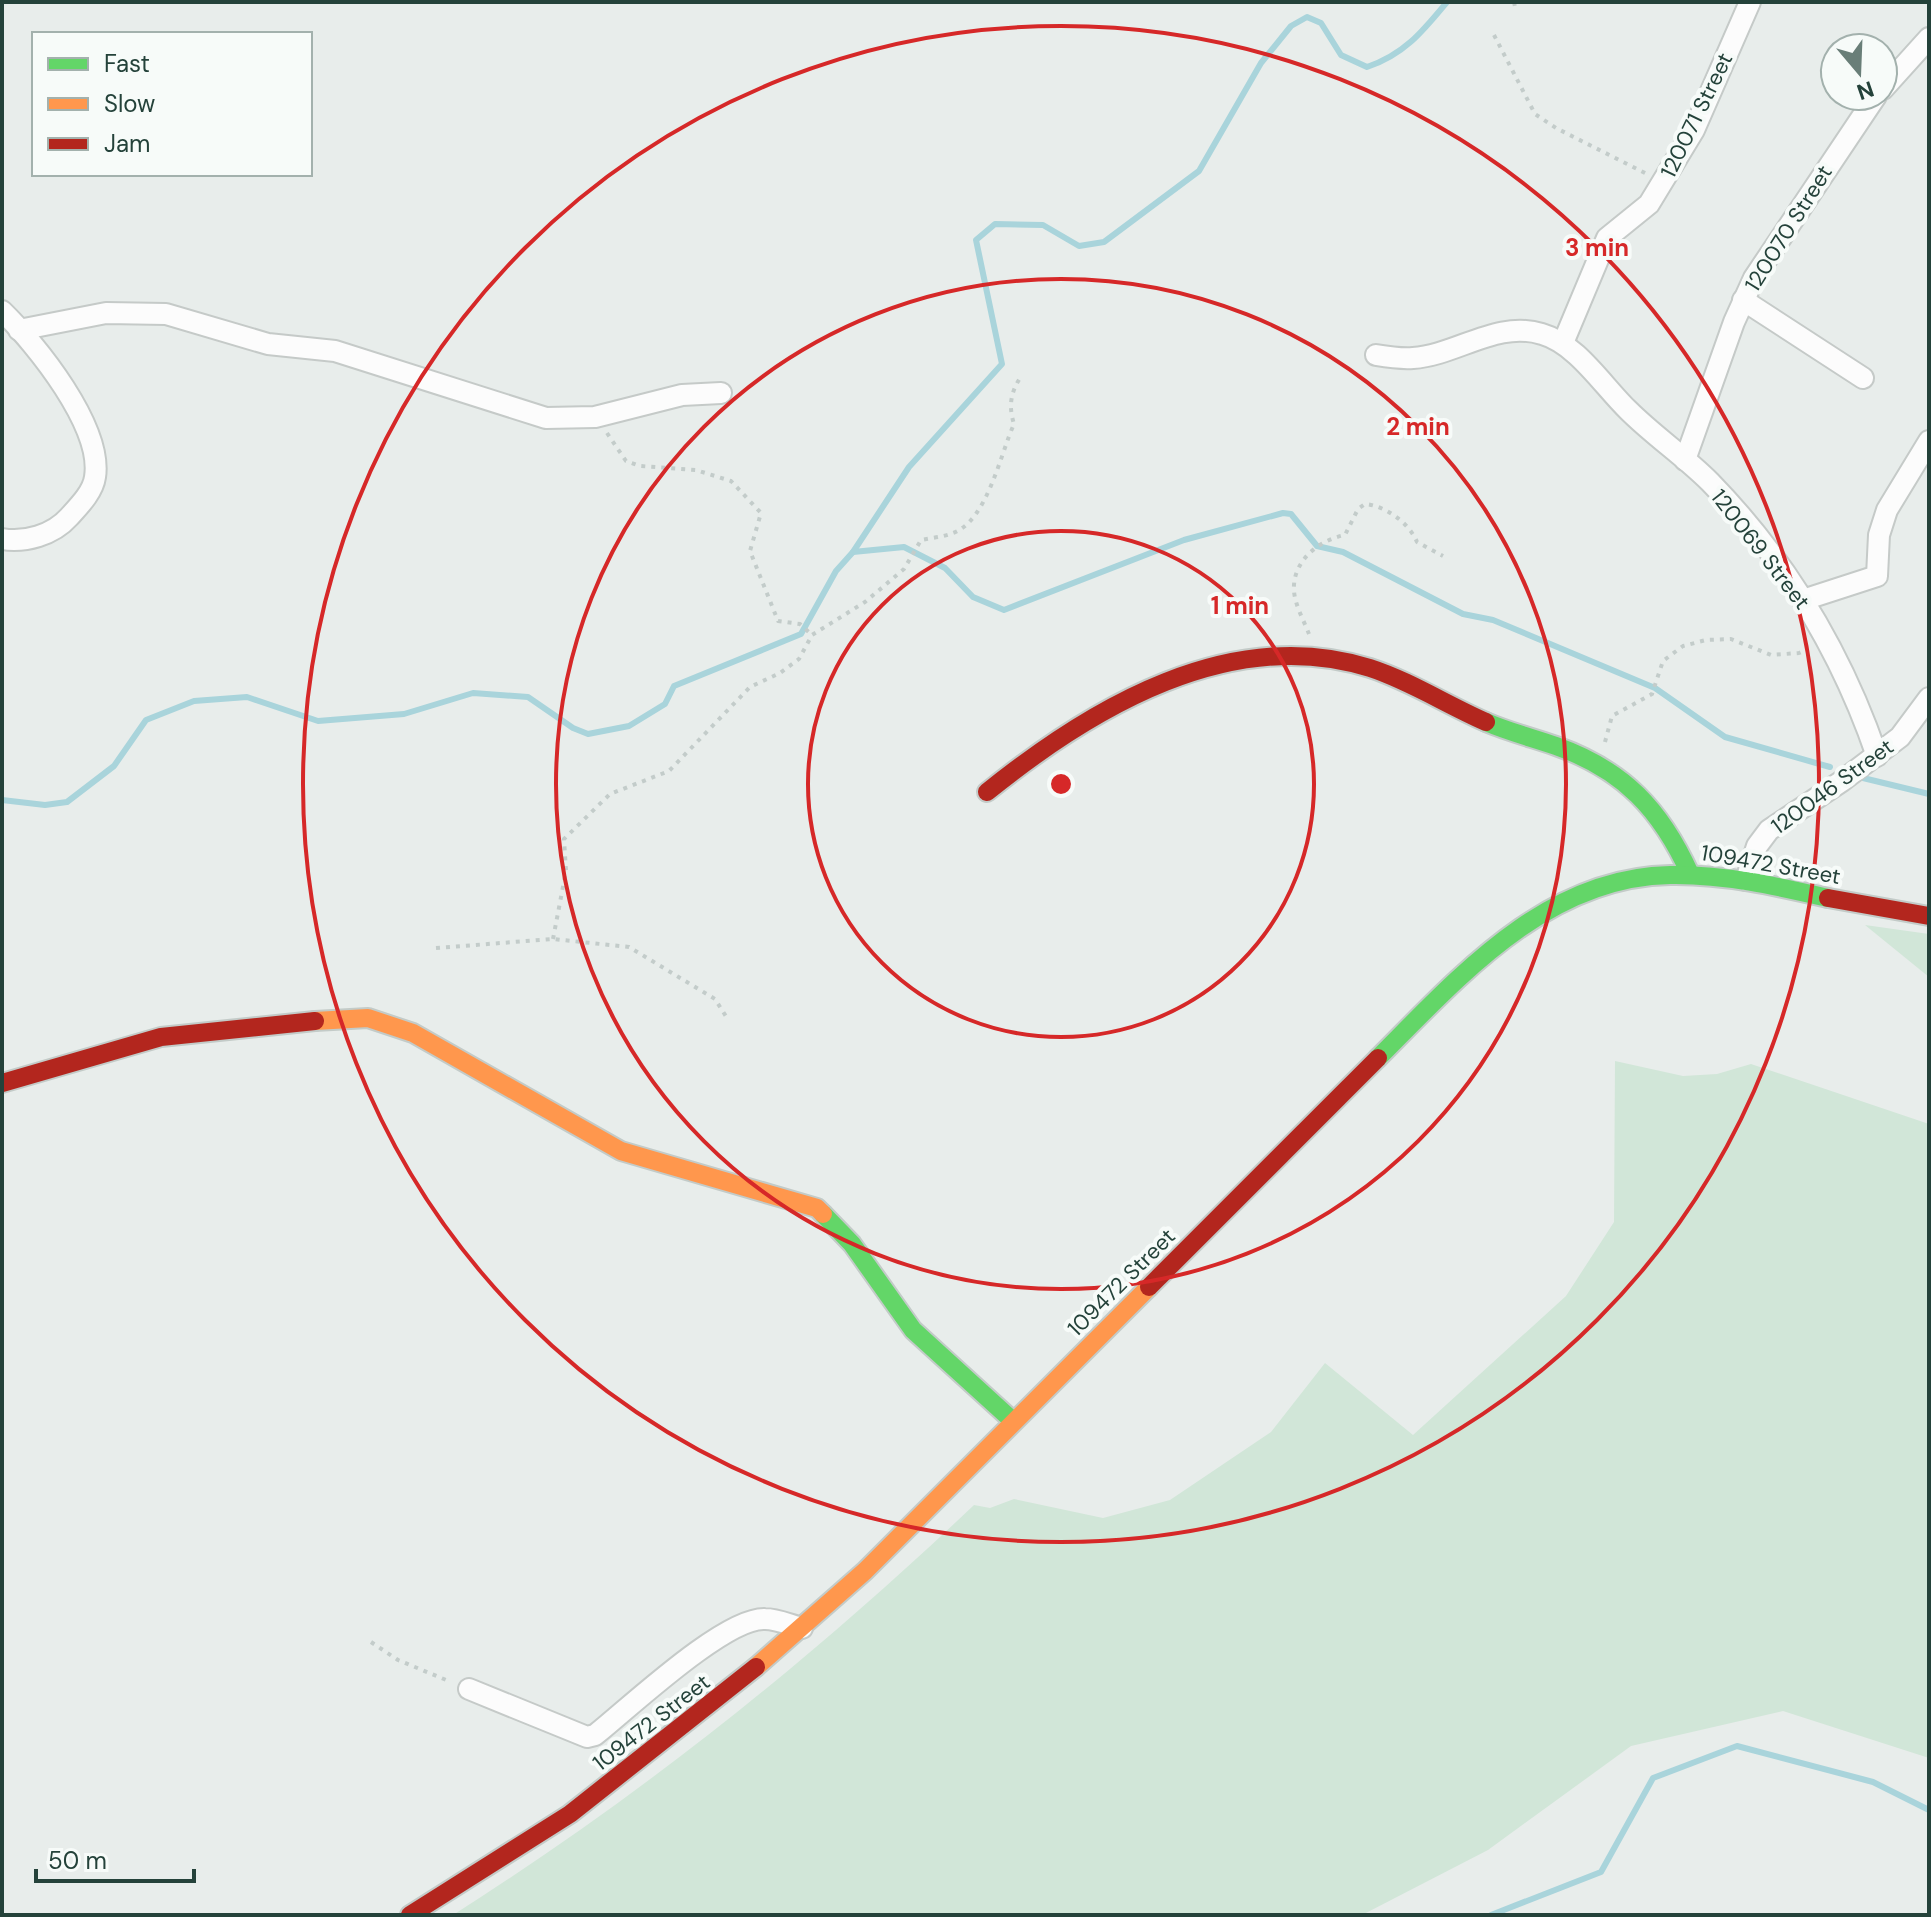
<svg xmlns="http://www.w3.org/2000/svg" width="1931" height="1917" font-family="'DM Sans',sans-serif">
  <style>
    .green { fill: #d1e6d8 }
    .lines { fill: none; stroke-linecap: round; stroke-linejoin: round }
    .stream { stroke: #a9d4db; stroke-width: 6 }
    .street-casing { stroke: #c5cac8; stroke-width: 24 }
    .fast-casing { stroke: #c3cbc8; stroke-width: 22 }
    .slow-casing { stroke: #c3cbc8; stroke-width: 22 }
    .jam-casing { stroke: #c3cbc8; stroke-width: 22 }
    .path { stroke: #c3ccca; stroke-width: 4; stroke-dasharray: 4 6; stroke-linecap: butt }
    .street { stroke: #fcfcfc; stroke-width: 20 }
    .fast { stroke: #63d668; stroke-width: 18 }
    .slow { stroke: #ff974d; stroke-width: 18 }
    .jam { stroke: #b3261e; stroke-width: 18 }
    .ring { fill: none; stroke: #d62828; stroke-width: 4 }
    .labels { text-anchor: middle; stroke-width: 8; stroke-linejoin: round; paint-order: stroke }
    .street-label { font-size: 22px; fill: #24423a; stroke: #f7fbf9 }
    .centre { fill: #d62828; stroke: #f7fbf9; stroke-width: 4 }
    .ring-label { font-size: 24px; text-anchor: middle; font-weight: bold; fill: #d62828; stroke: #f7fbf9; stroke-width: 8; stroke-linejoin: round; paint-order: stroke }
  </style>
  <rect width="100%" height="100%" fill="#e8edeb"/>
  <g class="green">
    <path d="M1865,925L1929,934V977Z"/>
    <path d="M1615,1061L1683,1076L1717,1074L1751,1064L1929,1124V1758L1783,1711L1631,1746L1488,1850L1362,1915H453C643,1794 811,1660 974,1505L990,1508L1014,1499L1103,1518L1170,1500L1271,1432L1325,1363L1413,1435L1566,1296L1614,1222Z"/>
  </g>
  <g class="lines">
    <g class="stream">
      <path d="M853,552L909,467L1002,364L976,240L995,224L1043,225L1079,246L1104,242L1199,171L1261,63L1291,26L1307,17L1321,23L1341,55L1367,67C1404,55 1423,31 1447,2"/>
      <path d="M1863,778L1929,794"/>
      <path d="M2,800L45,805L67,802L114,766L146,720L194,701L247,697L318,721L404,714L473,693L528,697L573,728L588,734L629,726L665,704L674,686L801,634L836,571L853,552L904,547L945,568L973,597L1004,610L1184,540L1283,513L1291,514L1317,546L1343,552L1463,614L1493,620L1655,688L1725,737L1830,767"/>
      <path d="M1491,1915L1601,1872L1653,1778L1737,1746L1873,1782L1929,1810"/>
    </g>
    <defs>
      <g id="street">
        <path d="M1883,89L1929,38"/>
        <path d="M1743,300L1863,378"/>
        <path d="M2,311C36,344 103,427 95,477C93,492 79,506 69,517C53,535 25,543 2,539"/>
        <path d="M19,330L106,313L166,314L268,344L335,351L546,418L595,417L682,395L721,393"/>
        <path d="M1563,343L1607,238L1649,204L1694,130L1750,2"/>
        <path d="M1376,355C1388,357 1400,359 1413,358C1457,355 1497,320 1542,334C1577,344 1603,386 1628,410C1654,436 1684,456 1710,482C1786,560 1842,654 1877,756"/>
        <path d="M1685,460L1734,322L1754,278L1876,96"/>
        <path d="M1803,600L1877,576L1879,535L1887,510L1929,441"/>
        <path d="M1746,880L1757,846L1769,830L1842,781L1900,737L1929,698"/>
        <path d="M469,1689L587,1737L595,1735C628,1709 725,1617 765,1619C777,1619 790,1625 802,1628"/>
      </g>
      <g id="fast">
        <path d="M1486,722C1509,732 1533,738 1556,746C1624,770 1661,810 1690,874"/>
        <path d="M1378,1058C1459,977 1546,877 1670,875C1724,874 1776,886 1828,898"/>
        <path d="M823,1214L852,1244L913,1330L1013,1421"/>
      </g>
      <g id="slow">
        <path d="M315,1021L368,1018L413,1033L621,1151L817,1208L823,1214"/>
        <path d="M756,1667L865,1571L1149,1287"/>
      </g>
      <g id="jam">
        <path d="M987,792C1091,708 1231,624 1370,668C1410,681 1447,705 1486,722"/>
        <path d="M1828,898L1929,916"/>
        <path d="M2,1083L161,1037L315,1021"/>
        <path d="M1149,1287L1378,1058"/>
        <path d="M410,1915L570,1814L756,1667"/>
      </g>
    </defs>
    <use href="#street" class="street-casing"/>
    <use href="#fast" class="fast-casing"/>
    <use href="#slow" class="slow-casing"/>
    <use href="#jam" class="jam-casing"/>
    <g class="path">
      <path d="M1514,2L1515,7"/>
      <path d="M1494,35L1535,114L1556,128L1647,174"/>
      <path d="M607,433L626,461L640,466L696,470L731,481L761,513L750,551L778,621L800,624L812,635"/>
      <path d="M1309,634C1304,621 1295,605 1294,591C1292,561 1319,540 1345,535L1358,509L1365,504C1386,506 1409,523 1417,542L1443,556"/>
      <path d="M1605,742L1612,716L1652,694L1663,661L1683,646L1706,640L1731,639L1771,655L1799,653L1808,649"/>
      <path d="M553,939L566,871L564,839L610,794L669,771L750,687L780,673L799,659L812,635L865,602L904,569L921,540C931,538 943,537 953,533C987,521 1000,455 1014,424C1008,405 1011,391 1022,375"/>
      <path d="M436,948L553,939L629,947L715,999L727,1018"/>
      <path d="M371,1642L398,1660L451,1682"/>
    </g>
    <use href="#street" class="street"/>
    <use href="#fast" class="fast"/>
    <use href="#slow" class="slow"/>
    <use href="#jam" class="jam"/>
  </g>
  <g class="ring">
    <circle cx="1061" cy="784" r="253"/>
    <circle cx="1061" cy="784" r="505"/>
    <circle cx="1061" cy="784" r="758"/>
  </g>
  <g class="labels">
    <g class="street-label">
      <text transform="translate(1696 115) rotate(-64)" y="8">120071 Street</text>
      <text transform="translate(1788 228) rotate(-58)" y="8">120070 Street</text>
      <text transform="translate(1761 549) rotate(52)" y="8">120069 Street</text>
      <text transform="translate(1832 786) rotate(-36)" y="8">120046 Street</text>
      <text transform="translate(1771 864) rotate(10)" y="8">109472 Street</text>
      <text transform="translate(1121 1282) rotate(-45)" y="8">109472 Street</text>
      <text transform="translate(651 1722) rotate(-38)" y="8">109472 Street</text>
    </g>
  </g>
  <circle cx="1061" cy="784" r="12" class="centre"/>
  <g class="ring-label">
    <text x="1597" y="256">3 min</text>
    <text x="1418" y="435">2 min</text>
    <text x="1240" y="614">1 min</text>
  </g>
  <rect width="1931" height="1917" fill="none" stroke="#24423a" stroke-width="8"/>
  <rect x="32" y="32" width="280" height="144" fill="#f7fbf9" stroke="#a3b1ad" stroke-width="2"/>
  <rect x="48" y="58" width="40" height="12" fill="#63d668" stroke="#a3b1ad" stroke-width="2"/>
  <text x="104" y="72" font-size="24" fill="#24423a">Fast</text>
  <rect x="48" y="98" width="40" height="12" fill="#ff974d" stroke="#a3b1ad" stroke-width="2"/>
  <text x="104" y="112" font-size="24" fill="#24423a">Slow</text>
  <rect x="48" y="138" width="40" height="12" fill="#b3261e" stroke="#a3b1ad" stroke-width="2"/>
  <text x="104" y="152" font-size="24" fill="#24423a">Jam</text>
  <g transform="translate(1859 72) rotate(161)"><circle r="38" fill="#f7fbf9" stroke="#a3b1ad" stroke-width="2"/>
  <path d="M0-6L14 30L0 20L-14 30Z" fill="#697e78"/>
  <text y="-12" font-size="22" font-weight="bold" text-anchor="middle" fill="#24423a">N</text>
  </g>
  <path d="M36 1869v12h158v-12" fill="none" stroke="#24423a" stroke-width="4"/>
  <text x="48" y="1869" font-size="24" fill="#24423a" stroke="#f7fbf9" stroke-width="6" paint-order="stroke">50 m</text>
</svg>
